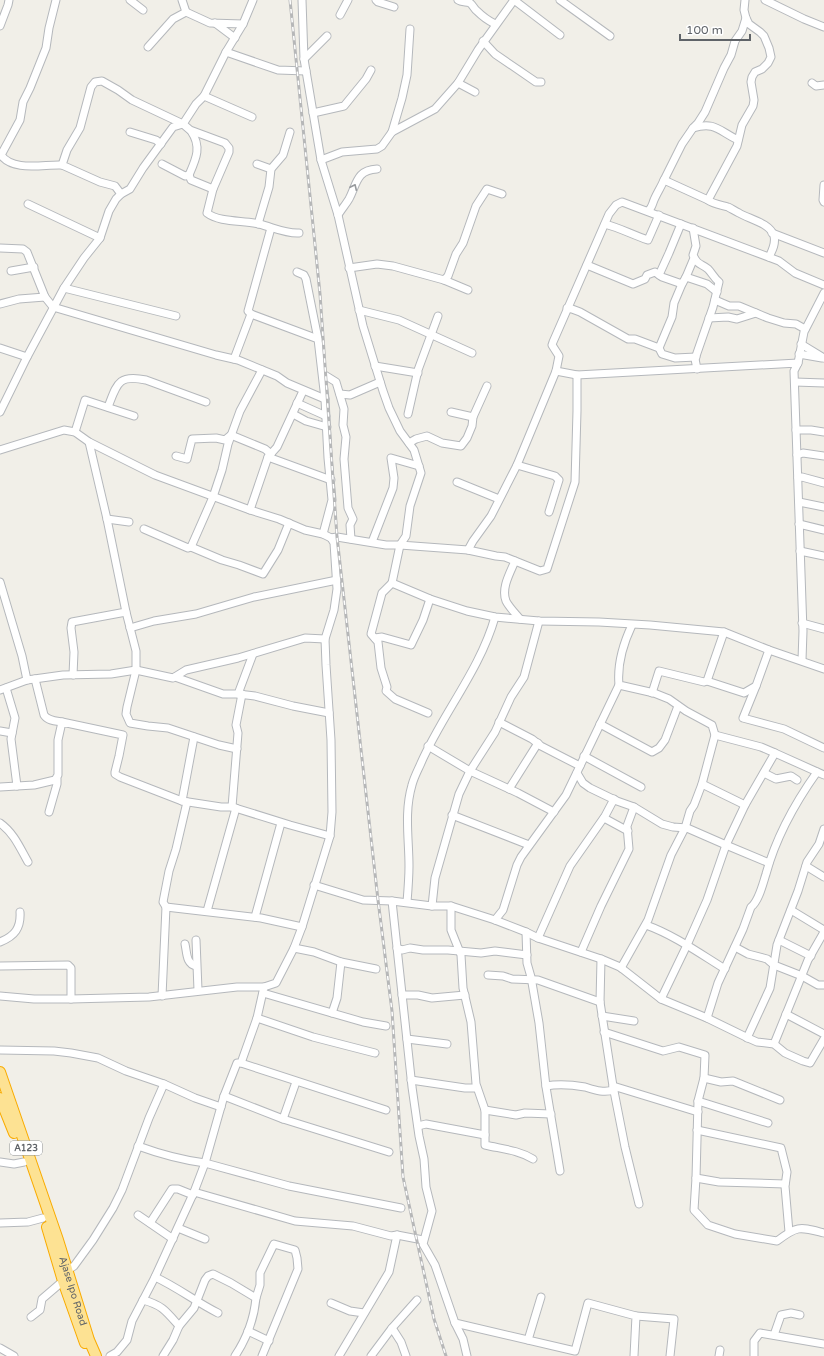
<svg xmlns="http://www.w3.org/2000/svg" width="824" height="1356" font-family="'Varela Round',sans-serif">
  <style>
    .lines { fill: none; stroke-linecap: round; stroke-linejoin: round }
    .minor-casing { stroke: #b5b8bc; stroke-width: 9 }
    .highway-casing { stroke: #f9ab00; stroke-width: 12 }
    .minor { stroke: #fff; stroke-width: 7 }
    .highway { stroke: #fde293; stroke-width: 10 }
    .rail-casing { stroke: #b6b7b8; stroke-width: 3 }
    .rail { stroke: #fff; stroke-width: 1.5; stroke-dasharray: 4.5; stroke-linecap: butt }
    .oneway { stroke: #979a9d }
    .labels { text-anchor: middle; stroke-width: 4; stroke-linejoin: round; paint-order: stroke }
    .shield { fill: #fff; stroke: #8f9295; stroke-width: 1 }
    .shield-label { font-size: 9px; font-weight: bold; fill: #5f6368 }
    .street-label { font-size: 10px; fill: #5f6368; stroke: #fff }
  </style>
  <rect width="100%" height="100%" fill="#f1efe8"/>
  <g class="lines">
    <defs>
      <g id="minor">
        <path d="M56,0L49,28L46,48L30,88L23,102L20,120L1,155C13,172 44,164 62,165"/>
        <path d="M130,0L143,10"/>
        <path d="M302,0L304,59L321,160L338,215L363,326L383,391L389,408L400,431L414,450L421,473L410,506L406,536L400,545L468,550L496,556L505,557L515,561C510,573 501,588 506,601C509,607 515,613 520,619"/>
        <path d="M376,0L378,2L394,7"/>
        <path d="M458,0C462,3 467,1 470,3C473,5 474,9 477,11C482,16 489,21 495,24"/>
        <path d="M514,0L560,35"/>
        <path d="M560,0L610,36"/>
        <path d="M765,0L804,19L824,27"/>
        <path d="M186,12L210,23L243,24"/>
        <path d="M340,15L348,0"/>
        <path d="M215,23L235,38"/>
        <path d="M0,26L8,5L9,0"/>
        <path d="M483,41L495,54L536,82H541"/>
        <path d="M148,47L173,19L186,12L182,0"/>
        <path d="M226,52L278,70L306,71"/>
        <path d="M304,59L327,36"/>
        <path d="M458,83L475,92"/>
        <path d="M812,83L816,86L824,85"/>
        <path d="M204,96L252,117"/>
        <path d="M313,113L344,106L366,79L371,70"/>
        <path d="M693,128L698,123L705,112L724,68L731,55L735,41L742,31L746,18"/>
        <path d="M130,132L156,140L161,144"/>
        <path d="M392,132L402,98L407,75L410,29"/>
        <path d="M321,160L342,152L377,149L382,146L392,132L435,109L458,83L478,50L514,0"/>
        <path d="M162,164L185,176L189,175"/>
        <path d="M257,164L271,169"/>
        <path d="M189,175C196,159 202,147 191,131"/>
        <path d="M189,175L191,180L213,189"/>
        <path d="M664,180L682,144L693,128C715,121 719,131 738,140"/>
        <path d="M824,185L823,200L824,202"/>
        <path d="M121,194L115,186L100,182L62,165L67,150L80,128L91,87L95,82L102,81L118,90L132,100L183,124L190,130L225,143L229,148V152L213,189L207,213C220,223 244,220 259,224C272,227 286,234 299,233"/>
        <path d="M708,200C713,204 721,205 728,207C732,209 735,211 739,213C749,219 770,223 774,236C776,244 772,251 769,257"/>
        <path d="M28,204L100,238"/>
        <path d="M648,211C652,208 652,205 654,200C657,193 661,187 664,180L708,200L737,146L742,125L753,106L754,100L751,82L752,77L755,72L762,69L768,63L771,57L769,48L764,36L760,32L749,24L746,18L744,10L745,0"/>
        <path d="M338,215C341,210 346,204 349,199C357,184 356,170 377,169"/>
        <path d="M258,224L269,187L271,169L283,155L290,132"/>
        <path d="M605,224C620,228 633,235 648,240L659,215"/>
        <path d="M693,228L696,246L693,255C698,266 701,263 708,269C712,273 714,278 719,282L713,307L697,353L695,359L697,369"/>
        <path d="M772,233L824,253"/>
        <path d="M0,248L23,249L27,252L45,297L53,307L216,355L238,360L277,376L287,383L325,399"/>
        <path d="M694,258L686,277L707,284L717,292"/>
        <path d="M587,265L633,284L645,279L647,275L655,272L662,277L682,284L686,277"/>
        <path d="M349,268L377,264L393,266L444,280L448,276L456,254L463,243L476,206L487,189L502,194"/>
        <path d="M11,271L34,267"/>
        <path d="M297,272L304,275L306,279L318,339"/>
        <path d="M659,275L669,253L681,224"/>
        <path d="M444,280L468,290"/>
        <path d="M64,288L176,316"/>
        <path d="M715,300L729,306H739L768,318L784,323L796,324L805,329"/>
        <path d="M0,304L19,299L45,297"/>
        <path d="M567,308L572,309L580,312L628,339H635L659,348L662,354L675,358L696,357"/>
        <path d="M359,310L399,320L472,353"/>
        <path d="M251,314L248,311L271,228"/>
        <path d="M709,318L728,317L737,319L756,313"/>
        <path d="M801,344L824,358"/>
        <path d="M0,348L27,357"/>
        <path d="M659,348L672,317L674,303L682,284"/>
        <path d="M799,354L822,358"/>
        <path d="M234,359L251,314L318,339L325,399L328,458L332,500L323,534"/>
        <path d="M798,363L804,332L824,293"/>
        <path d="M375,366L418,373"/>
        <path d="M556,371L577,375L798,363L794,371L803,631L802,660"/>
        <path d="M323,374L336,382L344,409L343,425L346,437L344,459L348,508L353,519L350,525L351,539"/>
        <path d="M795,382L824,383"/>
        <path d="M340,394L350,395L380,382"/>
        <path d="M297,403L326,416"/>
        <path d="M108,407C117,384 118,374 146,380L206,402"/>
        <path d="M0,412L27,357L64,288L84,258L100,238L109,211L116,199L121,194L130,189L143,168L173,127L183,124L196,104L204,96L226,52L243,24L253,0"/>
        <path d="M451,412L473,417"/>
        <path d="M293,414L306,421L327,427"/>
        <path d="M408,414L418,370L438,316"/>
        <path d="M796,430H811L824,432"/>
        <path d="M75,432L85,400L134,416"/>
        <path d="M89,442L107,519L126,612L136,651V670L127,707L126,714L130,723L148,726L168,728L219,745L237,749"/>
        <path d="M409,443L416,439L427,436L442,443L461,446L467,438L472,426L473,417L487,386"/>
        <path d="M0,450L64,430L75,432L89,442L155,475L250,510L279,519L305,530L323,534L331,538L334,543L337,589L334,610L325,639L326,665L331,740L332,812L330,836L302,927L294,948L276,983L264,987H237L149,997L71,999H34L0,996"/>
        <path d="M797,455L803,453L824,456"/>
        <path d="M176,456L187,459L192,439L216,438L225,440L231,435L265,449L271,454"/>
        <path d="M268,457L331,480"/>
        <path d="M517,465L555,476L559,480L549,512"/>
        <path d="M798,478L802,477L824,483"/>
        <path d="M457,482L499,499"/>
        <path d="M799,502L824,507"/>
        <path d="M250,510L268,457L277,447L303,391"/>
        <path d="M107,519L129,522"/>
        <path d="M799,524L824,530"/>
        <path d="M144,529L188,548L191,547L213,497L222,470L228,444L240,411L262,370"/>
        <path d="M331,538L337,537L386,545H400L392,583L430,599L467,611L495,617L539,621L599,622L650,625L724,632L769,650L824,669"/>
        <path d="M372,542L393,488L394,478L391,458L419,466"/>
        <path d="M191,547L222,560L239,565L263,574L278,550L289,523"/>
        <path d="M468,550L473,541L491,516L517,465L556,371L559,356L552,345L553,342L609,214L616,205L622,202L779,261L795,273L824,285"/>
        <path d="M800,551L824,556"/>
        <path d="M515,561L540,571L547,569L575,482L577,411V375"/>
        <path d="M0,582L22,656L27,680"/>
        <path d="M392,583L382,593L371,634L378,642L381,668L387,687L386,691L395,699L428,713"/>
        <path d="M802,623L824,629"/>
        <path d="M130,628L154,621L196,614L254,597L337,580"/>
        <path d="M375,638L382,637L411,645L423,620L430,599"/>
        <path d="M73,675L74,652L71,628L72,622L126,612"/>
        <path d="M175,677L223,694H238L253,654"/>
        <path d="M35,679L44,715C48,721 56,721 62,722"/>
        <path d="M707,681L744,693L756,686L769,650"/>
        <path d="M756,686L743,718L784,729L824,748"/>
        <path d="M6,688L15,718L11,739L17,786"/>
        <path d="M0,690L27,680L63,675L111,674L136,670L173,678L186,670L238,658L305,638L325,639"/>
        <path d="M652,693L659,671L704,682L707,681L724,632"/>
        <path d="M238,694L255,696L293,706L329,713"/>
        <path d="M499,722L532,739L541,746L580,766"/>
        <path d="M600,724L652,752L659,748L665,740L678,706"/>
        <path d="M0,731L12,733"/>
        <path d="M428,746L470,771L518,793L554,812"/>
        <path d="M775,753L824,775"/>
        <path d="M584,756L641,787"/>
        <path d="M577,773L583,783L590,788L617,801L634,807L662,824L673,827L687,828L726,845L745,805L775,753L761,747L715,735"/>
        <path d="M764,773L776,779L791,776L797,780"/>
        <path d="M702,784L745,805"/>
        <path d="M0,787L34,785L55,780L58,775V740L62,722L123,735L119,756L115,772V774L120,777L182,801L221,807H232L290,825L330,836"/>
        <path d="M509,789L538,743"/>
        <path d="M182,801L194,737"/>
        <path d="M232,807L238,733L236,725L242,694"/>
        <path d="M49,812L57,784V779"/>
        <path d="M452,815L529,845"/>
        <path d="M604,818L628,831"/>
        <path d="M0,823C14,833 20,848 28,862"/>
        <path d="M806,866L824,877"/>
        <path d="M314,885L363,900L392,901L432,906H451L495,920L526,932L538,938L601,959L620,967L661,999L707,1018L748,1038L757,1042L774,1044L785,1053L803,1061L810,1063L824,1039"/>
        <path d="M392,901L412,1087L419,1136L424,1159L426,1187L432,1211L423,1244L435,1265L455,1323L575,1351L588,1303L636,1316L634,1356"/>
        <path d="M407,902C408,890 409,878 409,866C409,839 404,812 412,785C414,777 418,770 421,763C443,713 480,670 495,617"/>
        <path d="M432,906L435,878L459,794L470,771L495,732L511,697L524,677L539,621"/>
        <path d="M451,906V930L461,955L463,988L471,1022L476,1084L485,1110V1145C502,1149 518,1150 533,1159"/>
        <path d="M166,907L261,918L302,927"/>
        <path d="M791,910L824,930"/>
        <path d="M207,911L236,808"/>
        <path d="M255,917L281,823"/>
        <path d="M495,920L503,910L517,865L521,857L566,795L619,685"/>
        <path d="M646,925C674,935 699,953 725,969"/>
        <path d="M526,932L527,963L531,977L539,1023L546,1087L560,1171"/>
        <path d="M538,938L570,866L605,816L614,799"/>
        <path d="M196,940L198,990"/>
        <path d="M779,940L811,956"/>
        <path d="M0,942C15,936 21,928 20,912"/>
        <path d="M185,944C187,953 186,964 196,966"/>
        <path d="M735,947L748,954L767,959L774,965L802,976L818,985H824"/>
        <path d="M294,948L314,952L341,962L376,969"/>
        <path d="M397,948L402,950L410,948L423,950H448L481,953L495,951L527,955"/>
        <path d="M581,952L601,906L629,849L627,826L634,807"/>
        <path d="M601,959L600,1002L613,1086L625,1147L639,1204"/>
        <path d="M0,966L68,965L71,968V999"/>
        <path d="M621,968L648,920L671,855L685,828L690,811L694,805L702,784L715,735L712,725L686,711L669,699L654,693L619,685C617,664 623,644 632,625"/>
        <path d="M488,975L503,976L512,979L538,980L600,1002"/>
        <path d="M263,993L363,1022L386,1026"/>
        <path d="M402,995H418L432,998L465,995"/>
        <path d="M162,996L166,907L163,902L169,871L176,849L187,802"/>
        <path d="M661,999L687,945L707,900L726,845L769,863"/>
        <path d="M332,1013L337,998L341,962"/>
        <path d="M786,1014L824,1034"/>
        <path d="M602,1016L634,1021"/>
        <path d="M257,1018L313,1037L375,1053"/>
        <path d="M707,1018L718,983L743,929L751,907C759,901 763,883 766,874C776,837 795,803 817,772"/>
        <path d="M604,1032L663,1051L679,1047L705,1055L704,1078L698,1101L696,1178L694,1210L708,1225L735,1234L777,1241C798,1225 800,1227 824,1233"/>
        <path d="M747,1038L770,988L777,945L798,891L807,862L819,844L824,829"/>
        <path d="M407,1039L447,1044"/>
        <path d="M774,1044L808,960L824,932"/>
        <path d="M0,1050L54,1051L71,1053L98,1058L126,1071L164,1084L195,1098L221,1107"/>
        <path d="M241,1063L386,1110"/>
        <path d="M704,1078L721,1082L733,1081L780,1100"/>
        <path d="M411,1080L465,1088H477"/>
        <path d="M546,1086C558,1084 573,1085 585,1087C595,1090 603,1093 614,1090"/>
        <path d="M613,1086L698,1112"/>
        <path d="M224,1096L283,1119L389,1152"/>
        <path d="M698,1101L768,1123"/>
        <path d="M485,1110L516,1115L525,1113L551,1114"/>
        <path d="M283,1119L296,1082"/>
        <path d="M418,1126L426,1124L485,1135"/>
        <path d="M697,1130L781,1148L787,1172L785,1186L789,1232"/>
        <path d="M138,1146C160,1154 182,1160 205,1163L289,1186L401,1208"/>
        <path d="M0,1162L14,1164L24,1162"/>
        <path d="M696,1178L719,1182L785,1184"/>
        <path d="M194,1192L295,1221L353,1226L391,1236L397,1235L423,1240"/>
        <path d="M138,1215L173,1239"/>
        <path d="M0,1223L28,1222L43,1218"/>
        <path d="M150,1223L172,1189H178L193,1195"/>
        <path d="M178,1228L205,1239"/>
        <path d="M68,1270L74,1266L93,1240L113,1208L122,1190L149,1118L164,1084"/>
        <path d="M155,1277C177,1287 196,1302 218,1313"/>
        <path d="M256,1298L260,1285V1273L274,1244L295,1250L297,1258L298,1269L262,1356"/>
        <path d="M143,1300C162,1305 166,1311 179,1326"/>
        <path d="M331,1303L350,1311L364,1313"/>
        <path d="M636,1316L674,1319L670,1356"/>
        <path d="M31,1317L40,1310L42,1299L63,1281"/>
        <path d="M455,1323L463,1339L467,1356"/>
        <path d="M392,1328L401,1342L406,1356"/>
        <path d="M248,1331L269,1341"/>
        <path d="M774,1335L781,1315L791,1313L800,1315"/>
        <path d="M528,1340L541,1297"/>
        <path d="M0,1348L14,1356"/>
        <path d="M110,1356L117,1352L127,1340L132,1321L155,1277L194,1192L205,1163L224,1096L237,1063H241L257,1018L264,987"/>
        <path d="M163,1356L173,1340L179,1326L194,1308L205,1280L208,1276L213,1274L231,1283L256,1298C254,1319 247,1338 235,1356"/>
        <path d="M339,1356L389,1272L397,1235"/>
        <path d="M371,1356L392,1328L417,1300"/>
        <path d="M719,1356L720,1350"/>
        <path d="M754,1356V1341L760,1333L824,1344"/>
      </g>
      <g id="highway">
        <path id="s1" d="M0,1072L58,1240L89,1340L96,1356"/>
        <path d="M0,1098L14,1133"/>
        <path d="M47,1227L63,1281L85,1343"/>
      </g>
    </defs>
    <use href="#minor" class="minor-casing"/>
    <use href="#highway" class="highway-casing"/>
    <use href="#minor" class="minor"/>
    <use href="#highway" class="highway"/>
    <defs>
      <path id="rail" d="M290,0L320,294L337,537L378,900L392,1011L403,1177L434,1319L446,1356"/>
    </defs>
    <use href="#rail" class="rail-casing"/>
    <use href="#rail" class="rail"/>
  </g>
  <defs><path id="oneway-chevron" d="M-2-3.5L2.5 0L-2 3.5" fill="none" stroke-width="1.6" stroke-linecap="round" stroke-linejoin="round"/></defs>
  <use class="oneway" href="#oneway-chevron" transform="translate(354 187) rotate(-65)"/>
  <g class="labels">
    <rect class="shield" x="10" y="1141" width="32" height="14" rx="3"/>
    <g class="shield-label">
      <text x="26" y="1151">A123</text>
    </g>
    <g class="street-label">
      <text dy="4" stroke="none"><textPath href="#s1" startOffset="231">Ajase Ipo Road</textPath></text>
    </g>
  </g>
  <path d="M680 34v6h70v-6" fill="none" stroke="#5f6368" stroke-width="2"/>
  <text x="686" y="34" font-size="12" fill="#5f6368" stroke="#ffffff" stroke-width="3" paint-order="stroke">100 m</text>
</svg>
